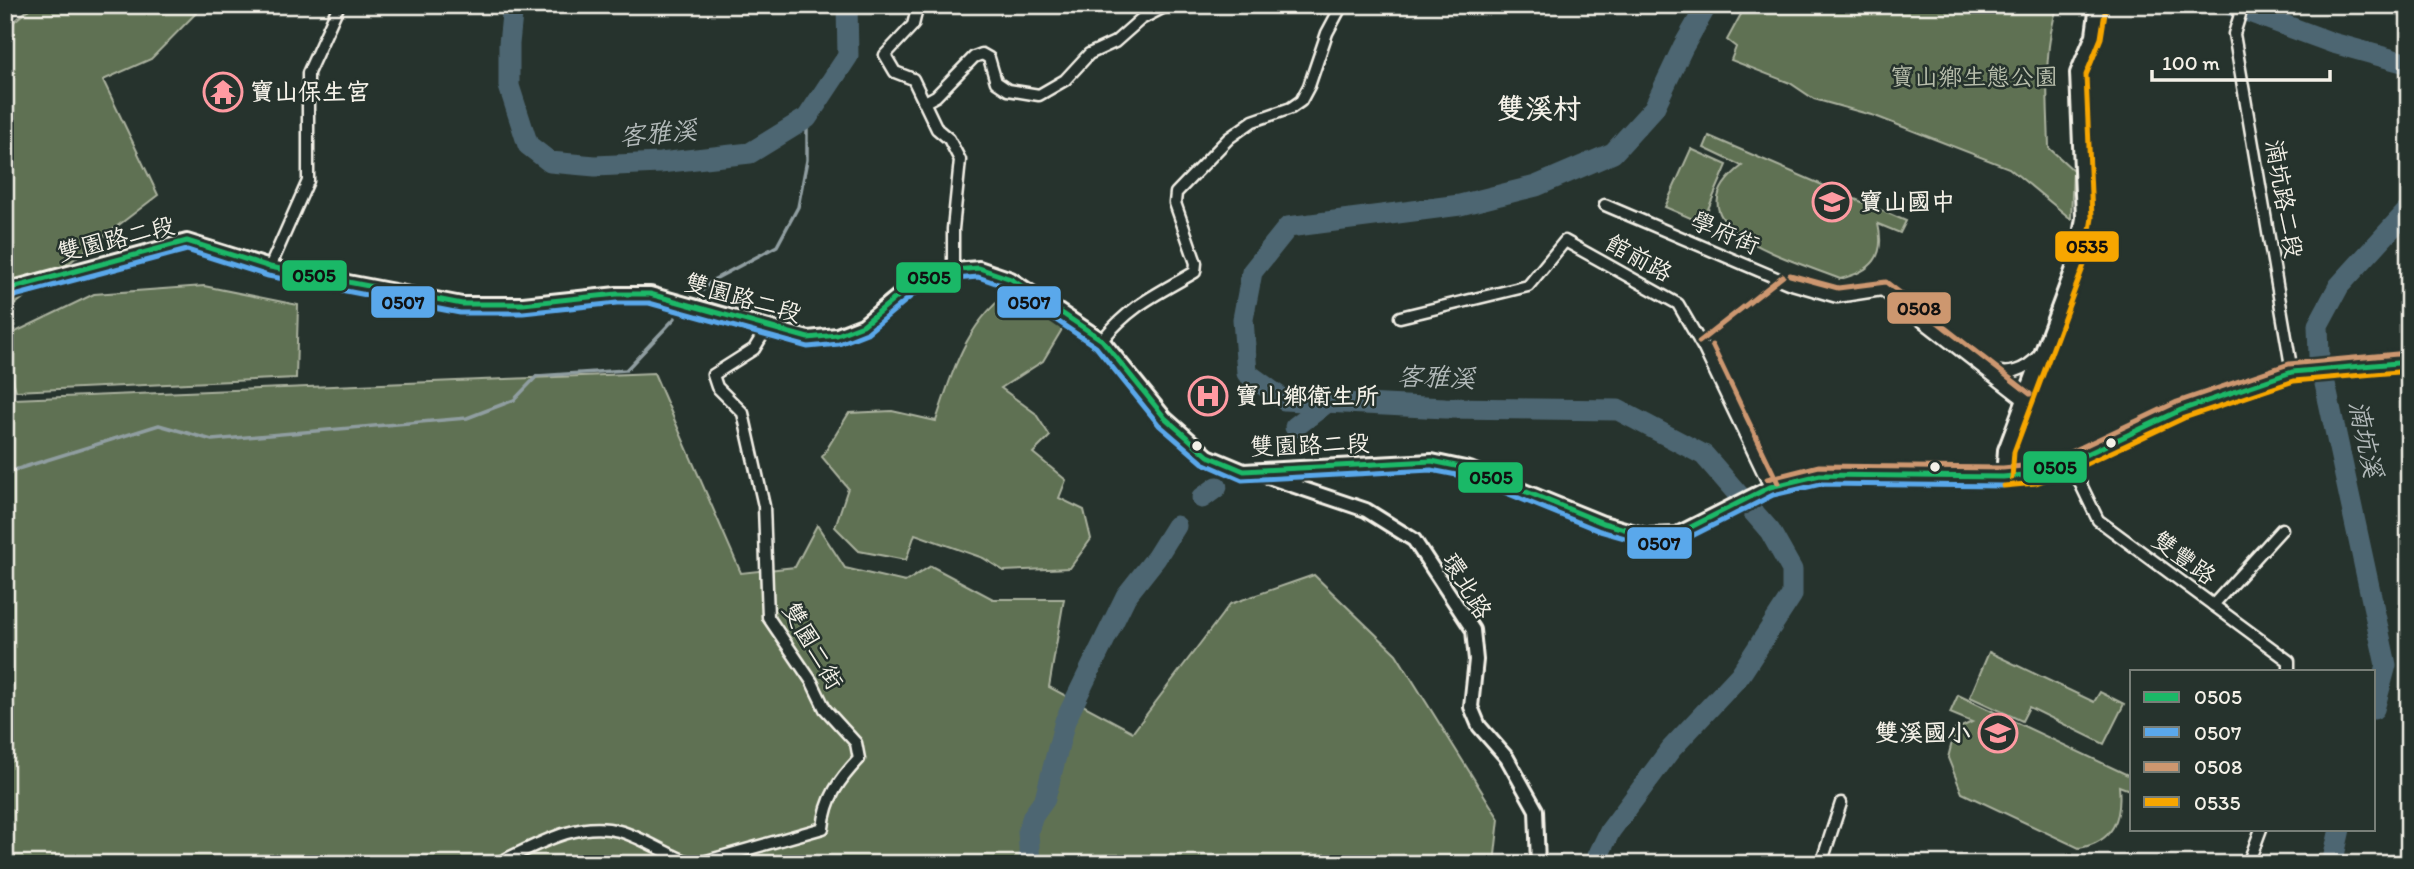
<svg xmlns="http://www.w3.org/2000/svg" width="2414" height="869" font-family="Itim,'LXGW WenKai TC',sans-serif">
  <style>
    .green { fill: #5f7153; stroke: #aab19e; stroke-width: 2 }
    .lines { fill: none; stroke-linecap: round; stroke-linejoin: round }
    .stream { stroke: #909ea1; stroke-width: 3.5 }
    .river { stroke: #4e6672; stroke-width: 21 }
    .minor-casing { stroke: #f4f1e8; stroke-width: 15 }
    .tertiary-casing { stroke: #f4f1e8; stroke-width: 18 }
    .minor { stroke: #26332d; stroke-width: 10 }
    .tertiary { stroke: #26332d; stroke-width: 12 }
    .bus-1-casing { stroke: #26332d; stroke-width: 10 }
    .bus-2-casing { stroke: #26332d; stroke-width: 10 }
    .bus-3-casing { stroke: #26332d; stroke-width: 10 }
    .bus-4-casing { stroke: #26332d; stroke-width: 10 }
    .bus-1 { stroke: #1ab867; stroke-width: 5 }
    .bus-2 { stroke: #5aa8eb; stroke-width: 5 }
    .bus-3 { stroke: #cd976f; stroke-width: 5 }
    .bus-4 { stroke: #f7a600; stroke-width: 5 }
    .bus-dot { fill: #f4f1e8; stroke: #26332d; stroke-width: 2.5 }
    .labels { text-anchor: middle; stroke-width: 5; stroke-linejoin: round; paint-order: stroke }
    .park-label { font-size: 24px; fill: #b8beac; stroke: #26332d }
    .poi-label { font-size: 24px; font-weight: bold; fill: #f4f1e8; stroke: #26332d; text-anchor: start }
    .street-label { font-size: 24px; fill: #f4f1e8; stroke: #26332d }
    .water-label { font-size: 26px; font-style: italic; fill: #b2b9b9; stroke: #26332d }
    .quarter-label { font-size: 28px; font-weight: bold; fill: #f4f1e8; stroke: #26332d }
    .line-badge { stroke: #26332d; stroke-width: 2.5 }
    .pale-badge-label { font-size: 19px; text-anchor: middle; font-weight: bold; fill: #111 }
  </style>
  <rect width="100%" height="100%" fill="#26332d"/>
  <filter id="ink" filterUnits="userSpaceOnUse"><feTurbulence type="fractalNoise" baseFrequency=".0143" numOctaves="2"/><feDisplacementMap in="SourceGraphic" scale="14" xChannelSelector="R" yChannelSelector="G"/><feConvolveMatrix kernelMatrix="1 2 1 2 8 2 1 2 1" color-interpolation-filters="sRGB"/></filter>
  <g filter="url(#ink)">
    <g class="green">
      <path d="M34,5H204L151,59L103,80L158,195L5,312V29Z"/>
      <path d="M1746,5H2058C2042,51 2048,100 2049,148L2073,170L2071,219L2009,168L1875,116L1814,99L1790,83L1731,60L1736,47L1727,40Z"/>
      <path d="M1709,136L1906,221L1900,233L1878,224C1886,257 1872,271 1840,279C1797,261 1663,227 1742,166L1704,148Z"/>
      <path d="M1691,149L1727,165L1702,223L1665,207Z"/>
      <path d="M204,286L298,305L296,378L16,391L5,350V337L94,294Z"/>
      <path d="M1016,287L1064,326L1043,361L1001,388L1035,413L1050,436L1033,453L1066,480L1059,498L1084,510L1091,539L1070,568L1004,571L983,558L915,534L906,560L859,551L835,527L848,488L822,457L849,413L892,411L936,421C954,367 967,320 1016,287Z"/>
      <path d="M654,373L741,573L795,567L817,525L845,568L905,582L931,566L993,599H1064L1049,687L1133,732L1230,604L1314,575L1396,654L1499,819L1494,864H5V381L14,399Z"/>
      <path d="M1989,652L2094,702L2100,692L2124,704L2104,744L2029,707L2022,721L1970,697Z"/>
      <path d="M1958,695L2132,777V791L2119,786C2122,818 2114,842 2079,848L1962,793L1948,758L1955,730L1972,722L1950,713Z"/>
    </g>
    <g class="lines">
      <g class="stream">
        <path d="M703,290L713,280L777,246L798,207L807,160V118"/>
        <path d="M5,473L159,425L212,440L467,418L514,400L537,376L626,370L675,318"/>
      </g>
      <g class="river">
        <path d="M513,5L509,44V86L528,145L550,162L595,166L660,163L750,153L807,118L848,56L847,5"/>
        <path d="M2230,5L2333,43L2409,64"/>
        <path d="M1295,427L1325,404"/>
        <path d="M1202,498L1217,487"/>
        <path d="M2374,709L2386,665L2319,356L2318,325L2339,286L2409,209"/>
        <path d="M1030,864L1028,831L1033,816L1045,799L1065,721L1126,596L1156,558L1176,526"/>
        <path d="M1594,864L1610,831L1671,749L1740,675L1792,595V570L1770,531L1704,455L1618,410L1445,408L1284,400L1247,373L1243,319L1252,272L1288,227L1460,205L1536,186L1613,153L1654,108L1683,47L1707,5"/>
        <path d="M2332,864L2340,829"/>
      </g>
      <defs>
        <g id="minor">
          <path d="M918,5L913,25L885,55L895,72L913,79L937,129L949,139L960,160L953,229V268"/>
          <path d="M2243,5L2234,34L2292,372"/>
          <path d="M925,102L936,96L974,57L982,54L989,58L996,82L1008,90L1039,95L1065,80L1089,54L1115,42L1141,19L1168,5"/>
          <path d="M1605,205L1788,283L1837,297L1882,290L2025,401"/>
          <path d="M270,267L308,181V73L339,5"/>
          <path d="M1400,317L1528,286L1565,241L1678,304L1704,349L1770,487"/>
          <path d="M1102,340C1132,304 1156,295 1195,272L1196,263L1175,203L1176,193L1229,138L1253,121L1291,108L1301,101L1309,86L1327,33L1342,5"/>
          <path d="M1988,368C2007,378 2026,370 2039,355"/>
          <path d="M2070,462L2098,520L2289,661V671"/>
          <path d="M2213,605L2282,529"/>
          <path d="M496,864C533,847 577,819 619,831C645,838 668,856 694,864"/>
          <path d="M696,864L823,828C826,798 839,780 859,759L856,743L825,709L812,682L768,617L764,506L743,413L717,387L713,375L754,349L768,326"/>
          <path d="M1821,864L1841,803"/>
          <path d="M2248,864L2261,829"/>
        </g>
        <g id="tertiary">
          <path d="M5,290L187,241L270,267L462,304H523L617,294H650L808,338L837,335L863,325L910,286L942,271L979,268L1011,279L1102,340L1165,418L1208,456L1244,471L1432,461L1470,469L1603,523L1646,535L1677,534L1770,487L1794,479L1820,475L2003,477L2034,474L2070,462L2181,410L2292,372L2409,362"/>
          <path d="M1259,474L1366,510L1414,540L1473,630L1476,660L1471,707L1479,726L1507,758L1536,810L1538,864"/>
          <path d="M2003,477L2005,450L2075,263L2083,218L2077,73L2093,35L2097,5"/>
        </g>
      </defs>
      <use href="#minor" class="minor-casing"/>
      <use href="#tertiary" class="tertiary-casing"/>
      <use href="#minor" class="minor"/>
      <use href="#tertiary" class="tertiary"/>
      <defs>
        <path id="bus-1" d="M5,290L187,241L270,267L462,304H523L617,294H650L808,338L837,335L863,325L910,286L942,271L979,268L1011,279L1102,340L1165,418L1208,456L1244,471L1432,461L1470,469L1603,523L1646,535L1677,534L1770,487L1820,475L2003,477L2034,474L2070,462L2181,410L2292,372L2409,362"/>
        <path id="bus-2" d="M7,298L187,250L268,276L460,313H523L617,303H649L808,347L839,344L867,333L915,293L944,280L978,277L1007,287L1096,347L1159,425L1203,463L1242,480L1431,470L1467,477L1600,531L1646,544L1680,542L1773,495L1821,484L2003,486"/>
        <g id="bus-3">
          <path d="M1790,275L1838,288L1886,282L2030,394"/>
          <path d="M1699,342L1783,276"/>
          <path d="M1712,345L1778,483"/>
          <path d="M1767,479L1819,466L2003,468L2032,465L2067,454L2177,402L2289,364L2408,353"/>
        </g>
        <g id="bus-4">
          <path d="M2012,478L2014,452L2084,265L2092,218L2086,75L2101,38L2106,6"/>
          <path d="M2004,486L2036,483L2073,470L2184,418L2294,381L2409,371"/>
        </g>
      </defs>
      <use href="#bus-1" class="bus-1-casing"/>
      <use href="#bus-2" class="bus-2-casing"/>
      <use href="#bus-3" class="bus-3-casing"/>
      <use href="#bus-4" class="bus-4-casing"/>
      <use href="#bus-1" class="bus-1"/>
      <use href="#bus-2" class="bus-2"/>
      <use href="#bus-3" class="bus-3"/>
      <use href="#bus-4" class="bus-4"/>
    </g>
  </g>
  <defs>
    <symbol id="temple-ring" viewBox="-11 -11 22 22"><circle r="9.5" fill="#26332d" stroke="#ff9aa2" stroke-width="1.5"/><path d="M0-6L5-2H3V0L6.5 2.5H4V6H1.5V3h-3V6H-4V2.5H-6.5L-3 0V-2H-5Z" fill="#ff9aa2"/></symbol>
    <symbol id="school-ring" viewBox="-11 -11 22 22"><circle r="9.5" fill="#26332d" stroke="#ff9aa2" stroke-width="1.5"/><path d="M0-5L7-2L0 1L-7-2ZM-4 1L0 2.5L4 1V4Q0 6-4 4Z" fill="#ff9aa2"/></symbol>
    <symbol id="hospital-ring" viewBox="-11 -11 22 22"><circle r="9.5" fill="#26332d" stroke="#ff9aa2" stroke-width="1.5"/><path d="M-5-5h3v3.5h4V-5h3V5h-3V1.5h-4V5h-3Z" fill="#ff9aa2"/></symbol>
  </defs>
  <g fill-rule="evenodd">
    <use href="#temple-ring" x="201" y="70" width="44" height="44"/>
    <use href="#school-ring" x="1810" y="180" width="44" height="44"/>
    <use href="#hospital-ring" x="1186" y="374" width="44" height="44"/>
    <use href="#school-ring" x="1976" y="711" width="44" height="44"/>
  </g>
  <g class="bus-dot">
    <circle cx="2111" cy="443" r="6"/>
    <circle cx="1197" cy="446" r="6"/>
    <circle cx="1935" cy="467" r="6"/>
  </g>
  <g class="labels">
    <g class="park-label">
      <text x="1974" y="85">寶山鄉生態公園</text>
    </g>
    <g class="poi-label">
      <text x="250" y="100">寶山保生宮</text>
      <text x="1859" y="210">寶山國中</text>
      <text x="1235" y="404">寶山鄉衛生所</text>
      <text x="1971" y="741" text-anchor="end">雙溪國小</text>
    </g>
    <g class="street-label">
      <text transform="translate(2284 199) rotate(80)" y="8">湳坑路二段</text>
      <text transform="translate(1725 233) rotate(23)" y="8">學府街</text>
      <text transform="translate(116 239) rotate(-14)" y="8">雙園路二段</text>
      <text transform="translate(1639 258) rotate(29)" y="8">館前路</text>
      <text transform="translate(743 298) rotate(16)" y="8">雙園路二段</text>
      <text transform="translate(1310 445) rotate(-2)" y="8">雙園路二段</text>
      <text transform="translate(2184 558) rotate(36)" y="8">雙豐路</text>
      <text transform="translate(1467 586) rotate(59)" y="8">環北路</text>
      <text transform="translate(813 646) rotate(60)" y="8">雙園二街</text>
    </g>
    <g class="water-label">
      <text transform="translate(658 133) rotate(-5)" y="9">客雅溪</text>
      <text transform="translate(1436 377) rotate(2)" y="9">客雅溪</text>
      <text transform="translate(2366 439) rotate(78)" y="9">湳坑溪</text>
    </g>
    <g class="quarter-label">
      <text x="1539" y="118">雙溪村</text>
    </g>
  </g>
  <g class="line-badge">
    <rect x="2054" y="230" width="66" height="33" rx="7" fill="#f7a600"/>
    <rect x="281" y="259" width="67" height="33" rx="7" fill="#1ab867"/>
    <rect x="895" y="261" width="67" height="33" rx="7" fill="#1ab867"/>
    <rect x="996" y="285" width="66" height="34" rx="7" fill="#5aa8eb"/>
    <rect x="370" y="285" width="66" height="34" rx="7" fill="#5aa8eb"/>
    <rect x="1886" y="291" width="66" height="34" rx="7" fill="#cd976f"/>
    <rect x="2022" y="450" width="66" height="34" rx="7" fill="#1ab867"/>
    <rect x="1457" y="461" width="67" height="33" rx="7" fill="#1ab867"/>
    <rect x="1626" y="526" width="67" height="34" rx="7" fill="#5aa8eb"/>
  </g>
  <g class="pale-badge-label">
    <text x="2087" y="253">0535</text>
    <text x="314" y="282">0505</text>
    <text x="929" y="284">0505</text>
    <text x="1029" y="309">0507</text>
    <text x="403" y="309">0507</text>
    <text x="1919" y="315">0508</text>
    <text x="2055" y="474">0505</text>
    <text x="1491" y="484">0505</text>
    <text x="1659" y="550">0507</text>
  </g>
  <rect width="2414" height="869" fill="none" stroke="#26332d" stroke-width="28"/>
  <rect x="14" y="14" width="2386" height="841" fill="none" stroke="#f4f1e8" stroke-width="2.5" filter="url(#ink)"/>
  <rect x="2130" y="670" width="245" height="161" fill="#26332d" stroke="#787f78" stroke-width="2"/>
  <rect x="2144" y="692" width="35" height="10" fill="#1ab867" stroke="#787f78" stroke-width="2"/>
  <text x="2194" y="704" font-size="21" fill="#f4f1e8">0505</text>
  <rect x="2144" y="727" width="35" height="10" fill="#5aa8eb" stroke="#787f78" stroke-width="2"/>
  <text x="2194" y="740" font-size="21" fill="#f4f1e8">0507</text>
  <rect x="2144" y="762" width="35" height="10" fill="#cd976f" stroke="#787f78" stroke-width="2"/>
  <text x="2194" y="774" font-size="21" fill="#f4f1e8">0508</text>
  <rect x="2144" y="797" width="35" height="10" fill="#f7a600" stroke="#787f78" stroke-width="2"/>
  <text x="2194" y="810" font-size="21" fill="#f4f1e8">0535</text>
  <path d="M2152 70v10h178v-10" fill="none" stroke="#f4f1e8" stroke-width="3.5"/>
  <text x="2162" y="70" font-size="21" fill="#f4f1e8" stroke="#26332d" stroke-width="5" paint-order="stroke">100 m</text>
</svg>
